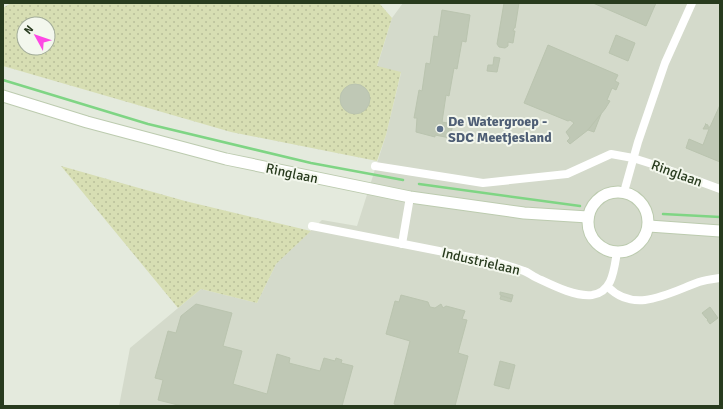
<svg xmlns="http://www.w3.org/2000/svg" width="723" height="409" font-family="Signika,sans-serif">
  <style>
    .built { fill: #d4dacb }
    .grass { fill: url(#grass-dots); fill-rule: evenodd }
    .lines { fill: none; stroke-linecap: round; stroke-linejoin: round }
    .stream { stroke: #7fd584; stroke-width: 2.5 }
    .building { fill: #bfc8b5; stroke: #bac4af }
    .secondary-casing { stroke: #bccbaf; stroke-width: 13 }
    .street { stroke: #fff; stroke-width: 8 }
    .secondary { stroke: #fff; stroke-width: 11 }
    .service-dot { fill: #5c6f8a; stroke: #f3f7ed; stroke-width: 1.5 }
    .labels { text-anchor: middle; stroke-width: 4; stroke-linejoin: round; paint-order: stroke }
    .service-label { font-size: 14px; font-weight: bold; fill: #4e5e75; stroke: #f3f7ed; text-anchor: start }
    .street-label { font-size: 14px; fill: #283b1e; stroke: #f3f7ed }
  </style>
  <defs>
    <pattern id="grass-dots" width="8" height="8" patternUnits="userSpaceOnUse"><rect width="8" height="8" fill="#d7deb3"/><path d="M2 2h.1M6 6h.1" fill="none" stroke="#b9bf9a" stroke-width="1.8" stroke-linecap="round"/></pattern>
  </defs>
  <rect width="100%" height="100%" fill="#e4eadd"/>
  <path class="built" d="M403,3H720V406H119L130,348L201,289L257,303L276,264L322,220L357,226L386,135L401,73L377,67L392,18Z"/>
  <g class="grass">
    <path d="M11,3H379L392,18L377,66L401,72L386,135L377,161L231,132L3,66V8ZM24,24H48V48H24Z"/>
    <path d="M61,166L185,201L311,231L276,264L257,303L201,289L178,308Z"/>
  </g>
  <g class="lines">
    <g class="stream">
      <path d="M3,80L148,124L311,163L403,180"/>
      <path d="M419,184L580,206"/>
      <path d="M663,214L720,217"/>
    </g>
  </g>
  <g class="building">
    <path d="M504,3H519L515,28H514L513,31H515L513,43L508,42V46L505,48L499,47L497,44Z"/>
    <path d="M593,3H656L646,26Z"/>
    <path d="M442,10L470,15L466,42L462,41L457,69L454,68L449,96L446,95L442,122L453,124L450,138L435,135V137L416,132L417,118H414L419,90L422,91L426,63L430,64L434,36L438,37Z"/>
    <path d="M616,35L635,43L628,61L609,53Z"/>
    <path d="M548,45L618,75L615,81L619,83L616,90L612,88L607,100L610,101L605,109L588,130L570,144L567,141L570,138L566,132L574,123L570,120L568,121L524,103Z"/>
    <path d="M494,57L500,58L497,72L487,71L488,65H493Z"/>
    <circle cx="355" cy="99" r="15"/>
    <path d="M720,105V162L686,148L689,139L703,145L709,129H703L706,124H705L708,125V127H710Z"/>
    <path d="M601,114L594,132L588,130L596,120Z"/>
    <path d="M500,292L513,295L512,299L500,295Z"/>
    <path d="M401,295L428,302L430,307L435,308L441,304L443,308L446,306L465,311L462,319L467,320L458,353L468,356L455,406H401L394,404L410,341L386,334L395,301L399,302Z"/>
    <path d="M501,296L512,299L511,302L500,299Z"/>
    <path d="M196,304L232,313L223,346L242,351L233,384L267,394L277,354L290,358L289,363L320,371L324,358L335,361L336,358L342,360L341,363L353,366L342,406H182L158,400L163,380L155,378L168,331L176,333L181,316Z"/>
    <path d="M710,307L718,318L710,324L707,320L708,319L706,318L702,313Z"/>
    <path d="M500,361L515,365L509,389L494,385Z"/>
  </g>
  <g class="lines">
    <defs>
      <g id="secondary">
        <path d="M3,96L87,122L226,159L410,197L524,213L588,217"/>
        <circle cx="618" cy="222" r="30"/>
        <path d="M649,226L720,231"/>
      </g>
    </defs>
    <use href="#secondary" class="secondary-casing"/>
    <g class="street">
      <path d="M375,166L483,183L567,174L611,154L633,158L652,164L720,189"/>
      <path d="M624,192L638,142L665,63L692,3"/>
      <path d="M312,226C356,235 400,243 444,252C470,257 498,261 524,271C528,272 532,276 537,278C552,285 575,297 592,295C613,292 614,269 617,252"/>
      <path d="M402,244L410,197"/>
      <path d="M608,287C635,314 669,293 699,282C705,280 713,279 720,278"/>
    </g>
    <use href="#secondary" class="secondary"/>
  </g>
  <circle class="service-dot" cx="440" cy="129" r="4"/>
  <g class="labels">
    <g class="service-label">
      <text x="448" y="126">De Watergroep -<tspan x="448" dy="16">SDC Meetjesland</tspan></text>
    </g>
    <g class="street-label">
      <text transform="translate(292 173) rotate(12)" y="5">Ringlaan</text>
      <text transform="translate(677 173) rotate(20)" y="5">Ringlaan</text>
      <text transform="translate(481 261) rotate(13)" y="5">Industrielaan</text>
    </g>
  </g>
  <rect width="723" height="409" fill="none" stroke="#283b1e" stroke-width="8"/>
  <g transform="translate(36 36) rotate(310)"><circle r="19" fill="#f3f7ed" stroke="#a2ac9a"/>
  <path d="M0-3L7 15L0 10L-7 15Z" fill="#fd48e3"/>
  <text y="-6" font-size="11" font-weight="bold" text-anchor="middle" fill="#283b1e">N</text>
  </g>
</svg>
